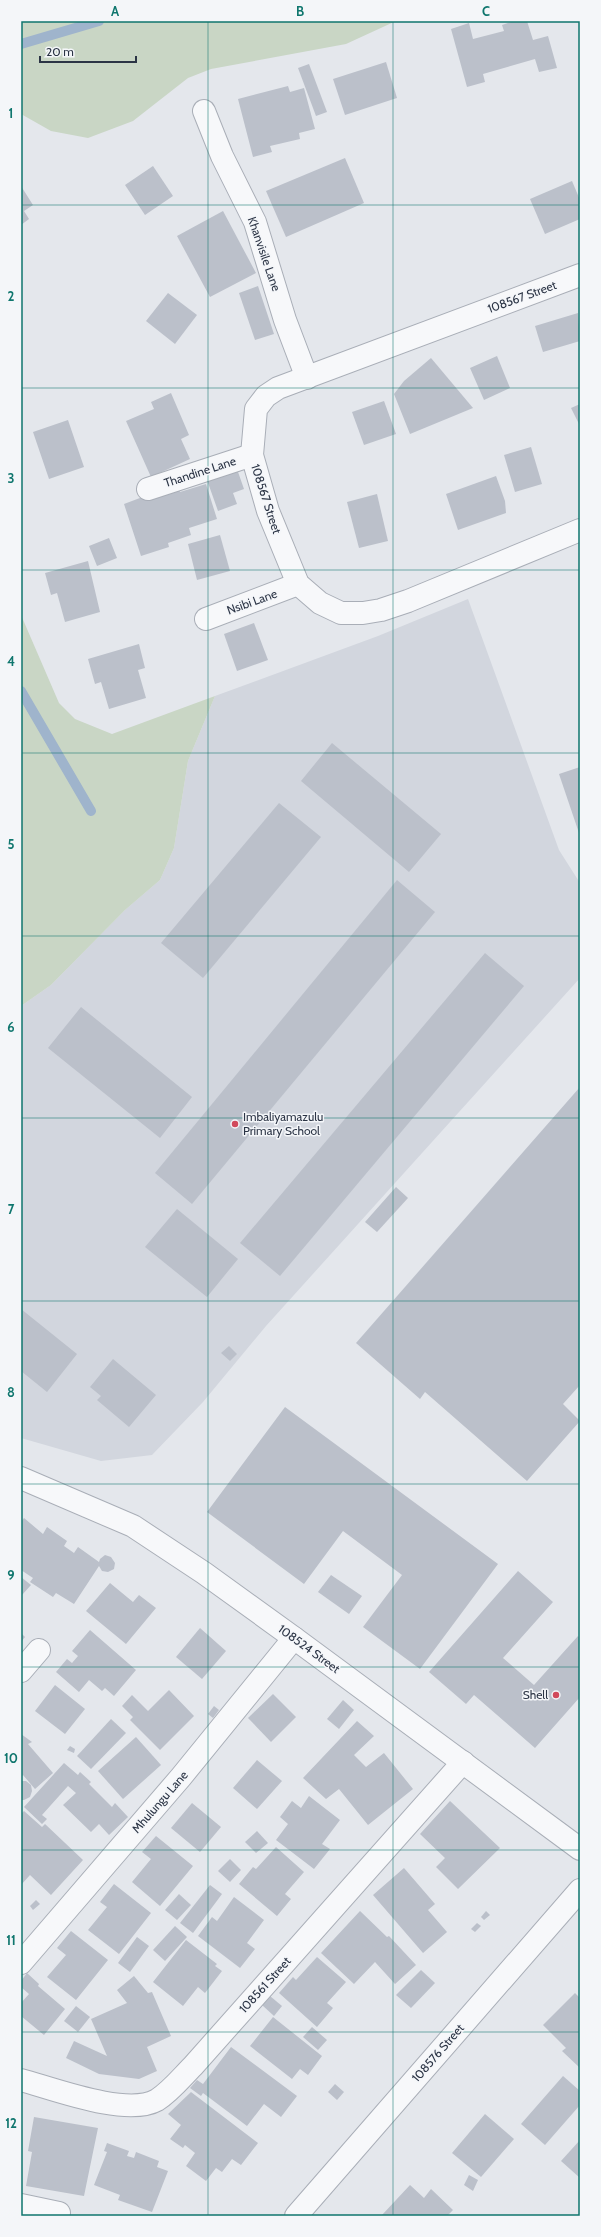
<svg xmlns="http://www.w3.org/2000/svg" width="601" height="2237" font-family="Cabin,sans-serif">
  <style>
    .built { fill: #d2d6de }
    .green { fill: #c9d6c5 }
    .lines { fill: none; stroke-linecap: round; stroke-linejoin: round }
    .stream { stroke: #9fb4cc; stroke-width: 10 }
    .building { fill: #bbc0ca }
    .street-casing { stroke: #a9aeb7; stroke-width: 24 }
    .street { stroke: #f7f8fa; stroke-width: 22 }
    .grid { fill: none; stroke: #0f766e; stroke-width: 1; stroke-opacity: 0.55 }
    .poi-dot { fill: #d1495b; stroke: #f4f6f9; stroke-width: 1.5 }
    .labels { text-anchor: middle; stroke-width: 3; stroke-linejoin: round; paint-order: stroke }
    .street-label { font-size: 12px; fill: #2b3445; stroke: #f4f6f9 }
    .poi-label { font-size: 12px; fill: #2b3445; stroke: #f4f6f9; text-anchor: start }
    .neatline { fill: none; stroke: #0f766e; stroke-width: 1.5 }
    .grid-label { font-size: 13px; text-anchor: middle; font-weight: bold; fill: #0f766e }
  </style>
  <rect width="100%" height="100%" fill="#e4e7ec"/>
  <path class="built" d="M468,599L559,850L580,883V978L266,1326L203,1402L152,1455L101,1461L21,1438V1006L51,985L125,910L160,880L174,848L188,761L215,696L378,636Z"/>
  <g class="green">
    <path d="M21,21H396L346,44L211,69L188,78L133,121L88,138L51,131L21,114Z"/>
    <path d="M21,615L59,703L75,719L112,734L215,696L188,761L174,848L160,880L125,910L51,985L21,1006Z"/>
  </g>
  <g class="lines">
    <g class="stream">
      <path d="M21,44L99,21"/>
      <path d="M21,691L91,811"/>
    </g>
  </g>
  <g class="building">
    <path d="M514,21H527L533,40L548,36L557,68L539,72L535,59L483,74L485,82L467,87L451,29L469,23L473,39L504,31L502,25Z"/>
    <path d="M386,62L397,98L345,115L333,79Z"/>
    <path d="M309,64L327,112L316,116L298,68Z"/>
    <path d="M288,86L290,92L304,88L315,129L299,133L300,139L270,146L272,152L253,157L238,99Z"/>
    <path d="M345,158L364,203L286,237L266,191Z"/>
    <path d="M153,166L173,196L145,215L125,185Z"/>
    <path d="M572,181L580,200V219L545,234L530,199Z"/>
    <path d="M21,186L33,205L24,211L29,219L21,225Z"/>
    <path d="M223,211L256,273L210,297L177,236Z"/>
    <path d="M258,286L274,334L255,340L239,293Z"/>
    <path d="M168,293L197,315L175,344L146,321Z"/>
    <path d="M578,313L580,341L543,352L535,326Z"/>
    <path d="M497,356L510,388L484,400L470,368Z"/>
    <path d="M431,358L473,408L410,434L394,394L404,381Z"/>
    <path d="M171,393L189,435L181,439L190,459L151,477L126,421L154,409L151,402Z"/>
    <path d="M384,401L396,434L364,445L352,412Z"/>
    <path d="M580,404V426L571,408Z"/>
    <path d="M68,420L84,467L49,479L33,432Z"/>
    <path d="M531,447L542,484L515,492L504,455Z"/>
    <path d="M237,469L244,489L233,493L237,504L218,511L207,480Z"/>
    <path d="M496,476L505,501L506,513L458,530L446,494Z"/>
    <path d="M177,484L180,492L206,484L217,519L189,528L191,535L168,543L169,547L141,556L124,504Z"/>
    <path d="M377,494L388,541L359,548L347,502Z"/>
    <path d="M220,535L230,571L197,580L188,544Z"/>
    <path d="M109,538L117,558L97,566L89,546Z"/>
    <path d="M88,561L100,612L65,622L57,593L51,595L45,573Z"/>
    <path d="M254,623L268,660L237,671L224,634Z"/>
    <path d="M139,644L145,668L138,670L146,698L109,709L101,682L95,684L88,659Z"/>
    <path d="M332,743L441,834L409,872L301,781Z"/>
    <path d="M580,767V836L559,774Z"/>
    <path d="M279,803L321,837L203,978L161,943Z"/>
    <path d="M397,880L435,912L192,1204L155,1173Z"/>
    <path d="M485,953L524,986L280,1276L240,1243Z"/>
    <path d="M81,1007L192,1097L160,1138L48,1048Z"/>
    <path d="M580,1087V1385L563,1404L580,1421L527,1481L425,1392L420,1399L356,1343Z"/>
    <path d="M396,1187L408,1198L377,1232L365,1222Z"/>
    <path d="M177,1209L238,1259L207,1297L145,1247Z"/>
    <path d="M21,1309L77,1354L47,1392L21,1371Z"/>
    <path d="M229,1346L237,1354L230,1361L221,1353Z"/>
    <path d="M113,1359L156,1395L129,1427L97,1400L101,1396L90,1387Z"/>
    <path d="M285,1407L498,1564L420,1669L363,1627L402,1575L343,1531L304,1584L207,1512Z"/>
    <path d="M24,1518L43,1534L47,1527L67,1541L64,1546L74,1553L78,1547L99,1562L100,1559L105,1555L111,1557L115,1563L114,1569L108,1572L102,1571L99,1566L74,1604L56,1593L53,1597L30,1582L33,1578L21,1570V1522Z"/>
    <path d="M518,1571L553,1602L503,1658L534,1685L578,1636L580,1638V1697L535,1748L474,1695L466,1704L429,1672Z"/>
    <path d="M331,1575L362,1596L349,1614L318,1592Z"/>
    <path d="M21,1577L31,1585L22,1595L21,1594Z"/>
    <path d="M110,1583L133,1602L139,1595L156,1608L126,1644L86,1611Z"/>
    <path d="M200,1628L226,1651L202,1679L176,1657Z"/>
    <path d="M90,1630L136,1670L114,1696L105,1688L102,1691L89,1680L79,1692L56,1672L67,1659L72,1663L78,1656L72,1651Z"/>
    <path d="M21,1633L25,1637L21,1642Z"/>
    <path d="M55,1685L85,1709L65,1734L35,1711Z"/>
    <path d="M169,1690L194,1716L160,1750L130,1720L133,1717L122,1706L132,1695L148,1711Z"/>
    <path d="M273,1694L296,1717L271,1742L248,1718Z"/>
    <path d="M343,1700L354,1710L339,1729L327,1719Z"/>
    <path d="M214,1706L219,1710L213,1718L208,1714Z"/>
    <path d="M111,1719L126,1733L91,1769L77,1756Z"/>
    <path d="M357,1721L374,1736L354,1755L366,1767L384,1753L413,1789L368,1825L339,1789L326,1799L303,1778Z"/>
    <path d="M21,1734L32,1742L28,1744L53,1773L35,1789L23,1775L21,1777Z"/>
    <path d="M136,1737L161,1765L123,1799L98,1771Z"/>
    <path d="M70,1746L75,1749L74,1753L67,1750Z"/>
    <path d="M257,1760L282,1781L257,1809L233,1788Z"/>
    <path d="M64,1763L78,1775L80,1772L91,1782L89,1784L112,1807L115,1803L128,1817L109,1835L99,1824L91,1832L63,1805L76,1793L68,1786L42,1815L47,1819L42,1824L24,1807Z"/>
    <path d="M21,1781H26L31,1785L32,1791L30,1797L24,1800H21Z"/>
    <path d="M309,1796L340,1820L322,1844L330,1849L314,1869L276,1840L288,1824L280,1817L292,1801L301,1808Z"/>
    <path d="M450,1801L500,1848L458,1889L436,1867L445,1858L420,1834Z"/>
    <path d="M192,1803L221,1827L200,1852L171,1828Z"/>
    <path d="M24,1811L42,1827L45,1824L83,1860L51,1895L30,1875L21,1885V1814Z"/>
    <path d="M257,1831L268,1843L256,1853L245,1842Z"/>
    <path d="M156,1836L193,1866L160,1906L132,1882L151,1859L142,1852Z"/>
    <path d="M276,1847L304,1872L285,1894L291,1899L277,1916L239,1884L253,1867L256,1869Z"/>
    <path d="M230,1859L241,1870L230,1882L218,1871Z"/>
    <path d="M404,1868L435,1904L428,1910L447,1932L423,1953L373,1895Z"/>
    <path d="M114,1884L151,1913L119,1954L88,1930L107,1907L100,1902Z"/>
    <path d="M210,1885L222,1894L193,1933L180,1923Z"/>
    <path d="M179,1894L191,1905L177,1920L165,1910Z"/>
    <path d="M234,1897L264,1920L247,1943L255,1949L240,1968L198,1936L212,1917L217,1921Z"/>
    <path d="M36,1900L40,1904L33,1910L30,1906Z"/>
    <path d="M360,1911L387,1937L389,1936L416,1965L395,1984L375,1962L354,1984L321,1953Z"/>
    <path d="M486,1911L490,1915L484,1920L481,1917Z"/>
    <path d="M477,1923L481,1926L475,1932L471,1929Z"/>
    <path d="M175,1926L187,1937L165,1961L153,1950Z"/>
    <path d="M71,1931L108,1960L76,2000L47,1977L66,1955L57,1948Z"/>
    <path d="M137,1937L149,1946L130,1972L118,1963Z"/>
    <path d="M186,1940L217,1964L215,1966L222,1971L205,1993L198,1987L183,2006L153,1982Z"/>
    <path d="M317,1957L346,1982L327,2003L333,2008L317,2027L279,1993L293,1977L296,1980Z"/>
    <path d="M421,1970L435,1983L411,2008L396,1995Z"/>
    <path d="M27,1973L39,1984L38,1986L65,2009L44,2035L21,2016V2003L29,1994L21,1987V1981Z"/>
    <path d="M134,1976L148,1993L152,1992L171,2036L147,2047L157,2071L139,2079L99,2074L66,2058L74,2041L107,2056L91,2019L127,2003L117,1990Z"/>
    <path d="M575,1993L580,1998V2068L562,2051L566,2048L543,2025Z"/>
    <path d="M270,1996L282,2006L274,2016L262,2005Z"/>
    <path d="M76,2006L90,2017L78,2032L64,2021Z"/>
    <path d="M273,2017L322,2056L308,2075L300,2069L292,2079L250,2046Z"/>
    <path d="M312,2027L327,2040L318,2050L303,2037Z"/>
    <path d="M231,2047L297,2096L281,2117L264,2104L247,2126L203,2093L201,2096L190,2088L197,2080L203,2084Z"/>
    <path d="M563,2076L580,2091V2105L545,2145L521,2124Z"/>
    <path d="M335,2084L344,2092L337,2100L328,2092Z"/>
    <path d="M191,2092L258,2143L241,2165L232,2159L222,2172L216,2168L206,2181L186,2166L195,2153L185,2145L183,2148L170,2139L181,2125L168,2114Z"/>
    <path d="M485,2114L514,2139L481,2177L452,2153Z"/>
    <path d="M34,2117L98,2128L84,2196L26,2186L32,2152L28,2151Z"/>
    <path d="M580,2140V2178L561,2161Z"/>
    <path d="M107,2143L129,2151L127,2156L134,2158L136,2152L159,2161L157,2167L168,2171L152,2212L118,2200L120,2195L94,2185L107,2152L104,2151Z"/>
    <path d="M469,2175L478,2180L473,2191L464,2185Z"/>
    <path d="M410,2185L424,2198L431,2189L453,2210L447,2216H383L382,2215Z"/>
  </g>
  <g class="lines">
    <defs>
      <g id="street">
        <path d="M204,111L222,156L255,222L285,320L307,378"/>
        <path d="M580,275L278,388L266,396L256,409L252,455L268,511L298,584L320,603L341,613H363L381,610L408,601L580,530"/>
        <path d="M148,489L252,455"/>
        <path d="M206,619L298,584"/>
        <path d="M21,1478L133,1526L204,1573L294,1638L580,1849"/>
        <path d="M21,1671L39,1650"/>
        <path d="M21,1963L181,1777L294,1638"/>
        <path d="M21,2080C54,2089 127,2117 157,2100C171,2091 182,2077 193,2066L463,1762"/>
        <path d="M21,2205L59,2213"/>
        <path d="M296,2216L580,1890"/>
      </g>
    </defs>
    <use href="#street" class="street-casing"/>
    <use href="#street" class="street"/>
  </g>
  <path class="grid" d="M208,21V2216M393,21V2216M21,205H580M21,388H580M21,570H580M21,753H580M21,936H580M21,1118H580M21,1301H580M21,1484H580M21,1667H580M21,1850H580M21,2032H580"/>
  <g class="poi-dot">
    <circle cx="235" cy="1124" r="4"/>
    <circle cx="556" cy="1695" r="4"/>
  </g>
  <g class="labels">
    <g class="street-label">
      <text transform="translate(264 254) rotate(71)" y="4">Khanvisile Lane</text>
      <text transform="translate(522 297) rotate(-20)" y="4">108567 Street</text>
      <text transform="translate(200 472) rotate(-18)" y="4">Thandine Lane</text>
      <text transform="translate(266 499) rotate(72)" y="4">108567 Street</text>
      <text transform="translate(252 602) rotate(-20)" y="4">Nsibi Lane</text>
      <text transform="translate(309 1649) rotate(36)" y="4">108524 Street</text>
      <text transform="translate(160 1802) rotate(-49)" y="4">Mhulungu Lane</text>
      <text transform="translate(265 1985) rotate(-48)" y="4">108561 Street</text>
      <text transform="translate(438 2053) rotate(-49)" y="4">108576 Street</text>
    </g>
    <g class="poi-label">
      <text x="243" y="1121">Imbaliyamazulu<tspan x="243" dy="14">Primary School</tspan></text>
      <text x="548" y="1699" text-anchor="end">Shell</text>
    </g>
  </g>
  <rect width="601" height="2237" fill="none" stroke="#f4f6f9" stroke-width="44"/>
  <path d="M40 56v6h96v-6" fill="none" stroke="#2b3445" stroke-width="2"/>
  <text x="46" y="56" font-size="12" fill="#2b3445" stroke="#f4f6f9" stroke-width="3" paint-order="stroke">20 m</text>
  <rect x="22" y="22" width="557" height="2193" class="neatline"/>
  <g class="grid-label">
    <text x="115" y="16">A</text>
    <text x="300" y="16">B</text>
    <text x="486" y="16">C</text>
    <text x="11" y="118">1</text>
    <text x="11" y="301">2</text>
    <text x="11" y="483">3</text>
    <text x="11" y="666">4</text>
    <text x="11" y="849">5</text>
    <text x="11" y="1032">6</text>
    <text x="11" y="1214">7</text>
    <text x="11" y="1397">8</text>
    <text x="11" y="1580">9</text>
    <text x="11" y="1763">10</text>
    <text x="11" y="1945">11</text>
    <text x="11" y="2128">12</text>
  </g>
</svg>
